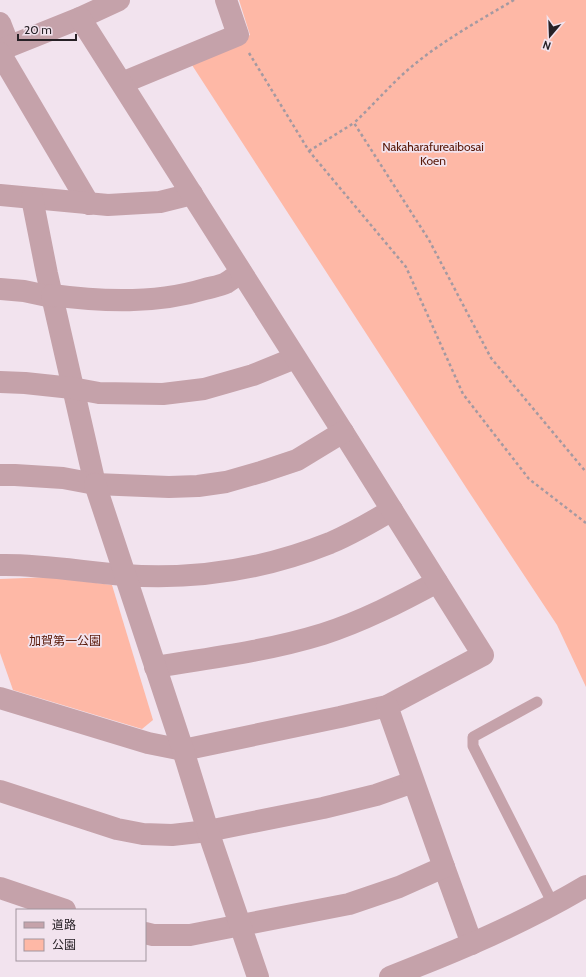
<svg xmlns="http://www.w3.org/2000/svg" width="586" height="977" font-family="Cabin,'Noto Sans JP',sans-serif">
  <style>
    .green { fill: #feb8a6 }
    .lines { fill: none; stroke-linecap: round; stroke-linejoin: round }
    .path { stroke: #a499a1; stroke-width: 2.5; stroke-dasharray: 3 3; stroke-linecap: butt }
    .service { stroke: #c5a2aa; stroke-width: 11 }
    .minor { stroke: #c5a2aa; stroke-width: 22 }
    .tertiary { stroke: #c5a2aa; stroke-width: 22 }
    .labels { text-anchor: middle; stroke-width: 3.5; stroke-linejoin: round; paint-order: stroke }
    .park-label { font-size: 12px; fill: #581808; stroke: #f2e3ee }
  </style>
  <rect width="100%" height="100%" fill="#f2e3ee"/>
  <g class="green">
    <path d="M239,0H586V687L557,625L469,492L190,62L250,35Z"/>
    <path d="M50,577L112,585L153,720L142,729L13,690L0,653V579Z"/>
  </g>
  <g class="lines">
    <g class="path">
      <path d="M514,0C475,23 435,45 402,75C385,91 370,108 354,123L429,240L491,358L586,472"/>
      <path d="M249,53L309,151L406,267L463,394L529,479L586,523"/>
      <path d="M309,151L354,123"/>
    </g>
    <path class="service" d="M537,702L473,737V746L553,904"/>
    <g class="minor">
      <path d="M0,23L9,46"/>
      <path d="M0,50L80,18L119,0"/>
      <path d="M0,53L89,204"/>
      <path d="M122,83L238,35L226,0"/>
      <path d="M0,195L108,205L160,202L192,194"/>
      <path d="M32,198L47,274L95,484"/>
      <path d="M0,289L24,291L52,297"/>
      <path d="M52,295C103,302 156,304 205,289C212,287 220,286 226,283C231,280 236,276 241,272"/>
      <path d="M0,382L25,383L72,388L99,393L163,394L204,389L253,375L295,358"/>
      <path d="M0,565C42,564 83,572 124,575C194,580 265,569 330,543C351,534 372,522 392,510"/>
      <path d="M155,667C211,658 268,651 323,634C363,621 400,602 437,582"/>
      <path d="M0,698L148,743L183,750L340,717L387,706L483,655L343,432L80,18"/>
      <path d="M0,791L117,829L143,834L172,835L208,831L323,808L376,795L413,782"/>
      <path d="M444,867L472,944"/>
      <path d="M0,888L65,910"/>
      <path d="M145,933L153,935H190L349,904L399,887L444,867L387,706"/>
    </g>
    <g class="tertiary">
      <path d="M0,475H15L63,478L95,484L169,487L198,486L226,482L261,472L297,460L343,432"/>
      <path d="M95,484L183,750L208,831L258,977"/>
      <path d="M390,977C457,951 524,923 586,886"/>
    </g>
  </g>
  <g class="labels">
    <g class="park-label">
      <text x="433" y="151">Nakaharafureaibosai<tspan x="433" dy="14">Koen</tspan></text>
      <text x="65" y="645">加賀第一公園</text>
    </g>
  </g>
  <rect x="16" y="909" width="130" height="52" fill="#f2e3ee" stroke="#a1959e"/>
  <rect x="24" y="922" width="20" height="6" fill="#c5a2aa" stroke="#a1959e"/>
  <text x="52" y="929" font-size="12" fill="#272126">道路</text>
  <rect x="24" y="939" width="20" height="12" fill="#feb8a6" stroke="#a1959e"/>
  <text x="52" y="949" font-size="12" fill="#272126">公園</text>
  <g transform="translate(550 36) rotate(199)" stroke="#f2e3ee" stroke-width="3" paint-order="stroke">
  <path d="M0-3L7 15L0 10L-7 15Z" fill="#272126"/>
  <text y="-6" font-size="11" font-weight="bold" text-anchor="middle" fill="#272126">N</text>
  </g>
  <path d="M18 34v6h58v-6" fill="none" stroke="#272126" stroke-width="2"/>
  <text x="24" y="34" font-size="12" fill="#272126" stroke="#f2e3ee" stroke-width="3" paint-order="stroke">20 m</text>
</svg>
